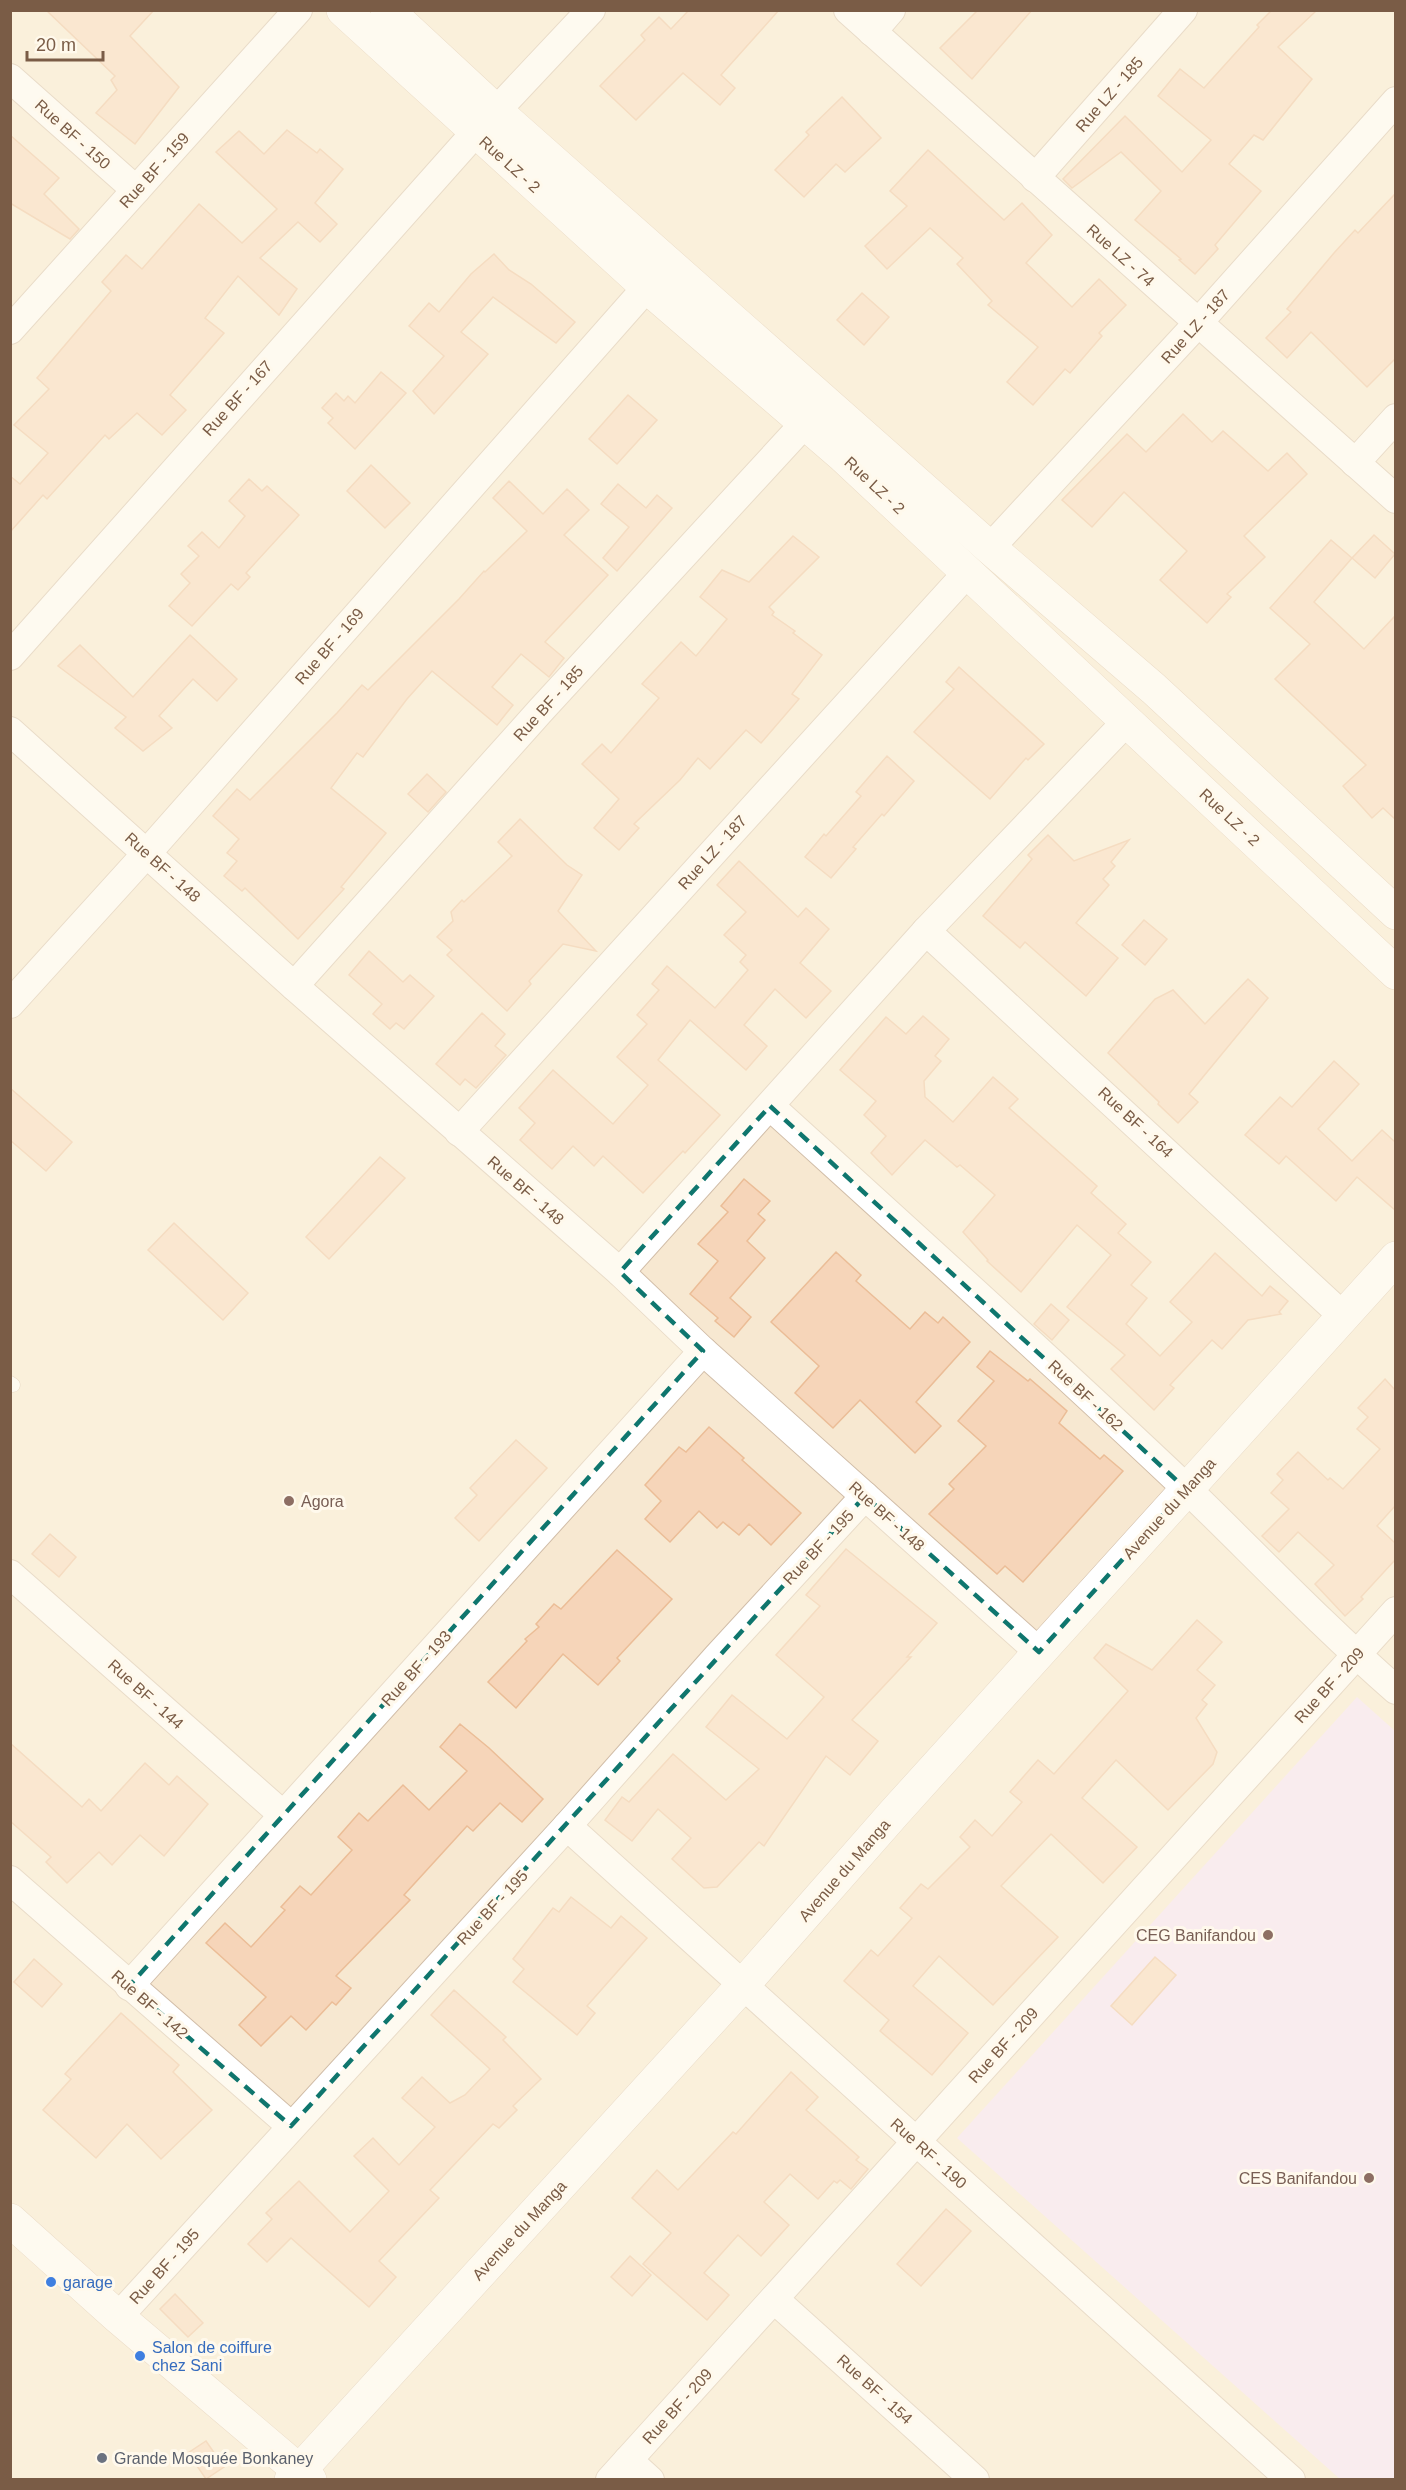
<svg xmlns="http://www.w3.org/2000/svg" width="1406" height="2490" font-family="Helvetica,sans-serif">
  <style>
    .residential { fill: #f7e8d1 }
    .education { fill: #f3e0fb }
    .building { fill: #f6d5b9; stroke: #ebbd97; stroke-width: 1.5 }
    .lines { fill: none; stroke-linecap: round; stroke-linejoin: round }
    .service-casing { stroke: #d1bda8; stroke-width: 15 }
    .minor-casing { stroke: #d1bda8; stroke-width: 30 }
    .tertiary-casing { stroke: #d1bda8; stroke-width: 34 }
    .secondary-casing { stroke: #d7c0a8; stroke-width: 34 }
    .service { stroke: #fff; stroke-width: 14 }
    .minor { stroke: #fff; stroke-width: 28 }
    .tertiary { stroke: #fff; stroke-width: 33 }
    .secondary { stroke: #fff; stroke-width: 33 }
    .marked { fill: none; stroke: #0f766e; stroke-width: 4.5; stroke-dasharray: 12 8; stroke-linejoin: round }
    .education-dot { fill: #8d6e63; stroke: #fff9ec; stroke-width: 2 }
    .shop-dot { fill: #3f7fe0; stroke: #fff9ec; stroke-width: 2 }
    .worship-dot { fill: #6b7280; stroke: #fff9ec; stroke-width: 2 }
    .labels { text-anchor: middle; stroke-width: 6; stroke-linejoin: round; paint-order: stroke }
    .street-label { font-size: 16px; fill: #7a5c46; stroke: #fff9ec }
    .education-label { font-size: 16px; fill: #785e54; stroke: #fff9ec; text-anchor: end }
    .shop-label { font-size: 16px; fill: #366cbe; stroke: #fff9ec; text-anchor: start }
    .worship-label { font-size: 16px; fill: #5b616d; stroke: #fff9ec; text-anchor: start }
  </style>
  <rect width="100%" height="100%" fill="#fef6e4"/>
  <rect class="residential" x="11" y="11" width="1384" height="2468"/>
  <path class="education" d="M1357,1697L1395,1731V2479H1340L957,2138Z"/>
  <g class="building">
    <path d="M46,10H154L130,36L179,87L135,144L96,113L117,90L111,80L115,76Z"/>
    <path d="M689,10H779L721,75L735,88L720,105L683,73L636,120L600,86L645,40L641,35L659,17L671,29Z"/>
    <path d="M978,10H1032L972,79L940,48Z"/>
    <path d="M1272,10H1317L1278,47L1312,79L1263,140L1254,135L1229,164L1261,191L1215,245L1218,249L1195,274L1179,260L1181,259L1135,220L1161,191L1121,152L1072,188L1063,179L1125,116L1182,172L1211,140L1158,96L1180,69L1204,88L1259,27L1257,25Z"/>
    <path d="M842,97L881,138L845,172L836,164L804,197L775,170L809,135L806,132Z"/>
    <path d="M287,130L317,153L320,149L343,169L315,203L337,224L320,242L298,222L260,258L297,289L279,315L238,276L205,318L224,333L170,395L186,410L162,435L137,413L109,439L105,435L47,499L43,495L10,532V476L20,484L48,453L14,425L49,389L37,378L111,291L102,282L126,255L142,269L199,204L242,243L277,209L216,152L239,131L264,154Z"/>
    <path d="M10,135L59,178L44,194L79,229L70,239L10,203Z"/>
    <path d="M928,150L1004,220L1022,203L1052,235L1026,263L1072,307L1099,279L1126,305L1099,333L1102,336L1070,373L1065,369L1033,405L1007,382L1038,347L988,305L992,301L957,264L963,258L930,228L887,269L865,246L907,206L890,191Z"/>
    <path d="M1395,194V359L1367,387L1311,332L1287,358L1266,338L1291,312L1287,309L1334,253L1355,230L1358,233Z"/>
    <path d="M494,254L509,270L531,284L575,322L556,343L493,297L461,332L488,354L434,414L413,391L444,356L409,326L429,303L439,312L471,274Z"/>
    <path d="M862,293L889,317L864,345L837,320Z"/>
    <path d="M381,372L406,393L355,449L328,423L333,418L322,408L336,393L344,401L348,396L355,403Z"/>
    <path d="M628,395L657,420L617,464L589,439Z"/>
    <path d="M1183,414L1212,442L1223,431L1268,471L1287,453L1307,474L1244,536L1265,557L1227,594L1231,597L1207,623L1160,580L1187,551L1124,492L1092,527L1062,500L1127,434L1146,452Z"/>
    <path d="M371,465L410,503L385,528L347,491Z"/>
    <path d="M249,479L262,491L267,486L299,515L246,573L250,577L238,590L231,584L192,626L169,606L190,583L181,574L199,556L188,546L202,532L219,548L245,516L229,501Z"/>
    <path d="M509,481L543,514L567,489L589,510L564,535L608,575L545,642L564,658L549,677L521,654L492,687L513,705L497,725L432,671L407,699L363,757L357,753L331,788L386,833L341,887L344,889L298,939L245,888L242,891L224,876L237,861L227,853L239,839L213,816L237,789L250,800L337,713L362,685L368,690L459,599L484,571L485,572L527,531L493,498Z"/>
    <path d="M618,484L646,508L657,495L672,508L617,571L603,558L629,527L601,504Z"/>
    <path d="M1374,535L1395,554L1375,578L1352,558Z"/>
    <path d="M793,536L819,557L769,607L774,612L772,615L795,631L793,633L822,655L792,694L799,699L761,743L746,730L710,769L698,758L680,780L634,824L639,828L619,850L594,828L619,799L582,764L602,744L611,753L659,698L642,684L681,642L696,656L727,619L700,597L722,570L749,582Z"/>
    <path d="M1331,540L1352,558L1314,602L1364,649L1395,616V819L1383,808L1372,818L1343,786L1366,765L1275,679L1310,644L1270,608Z"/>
    <path d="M190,635L237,679L217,701L193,679L159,716L172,728L143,751L115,728L126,717L58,666L80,645L133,697Z"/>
    <path d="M959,667L1044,744L1028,760L1026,758L990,799L914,732L954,689L946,682Z"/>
    <path d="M887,756L914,781L884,816L882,814L853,847L856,849L831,878L805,857L824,834L826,836L861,796L856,792Z"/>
    <path d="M427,774L446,792L428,812L408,794Z"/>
    <path d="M520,819L567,865L582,875L558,911L596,951L563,944L529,981L531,984L507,1011L447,955L452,950L437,937L453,921L451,912L462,900L464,902L512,856L498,842Z"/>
    <path d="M1048,835L1074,861L1129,840L1111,862L1115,866L1103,879L1109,885L1076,923L1118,958L1086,996L1025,942L1020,948L983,916L1032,859L1028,855Z"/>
    <path d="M739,861L798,917L806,908L829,929L800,963L831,991L806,1018L775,989L744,1025L767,1046L746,1070L690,1020L658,1060L720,1115L685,1153L683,1151L643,1193L603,1156L594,1166L573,1146L552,1169L520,1140L535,1123L519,1108L553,1070L613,1124L648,1085L617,1057L647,1024L637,1015L659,990L652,984L667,966L715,1008L748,970L740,962L746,955L724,935L746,912L717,885Z"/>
    <path d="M1144,920L1167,939L1145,965L1122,945Z"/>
    <path d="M369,951L403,982L410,975L434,996L404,1029L396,1023L390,1029L373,1014L382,1004L349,975Z"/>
    <path d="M1248,979L1268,998L1189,1094L1198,1102L1178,1123L1158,1104L1159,1102L1108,1053L1155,999L1173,990L1205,1024Z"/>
    <path d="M482,1013L505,1034L495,1046L506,1055L476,1088L465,1079L460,1085L436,1064Z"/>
    <path d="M923,1016L949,1039L935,1056L941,1061L924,1081L925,1097L953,1122L993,1077L1018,1099L1009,1108L1097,1186L1091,1193L1126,1224L1118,1233L1151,1262L1131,1285L1147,1298L1126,1324L1160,1356L1192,1322L1170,1302L1215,1253L1262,1296L1270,1286L1288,1301L1279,1312L1281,1314L1248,1320L1222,1349L1212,1340L1170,1385L1174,1388L1154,1410L1111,1369L1125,1355L1067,1307L1111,1255L1077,1225L1021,1292L987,1261L988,1260L963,1232L995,1195L960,1165L957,1167L925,1140L892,1175L871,1153L886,1136L864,1115L876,1101L840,1070L886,1017L906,1034Z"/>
    <path d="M1334,1061L1359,1084L1318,1129L1352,1161L1382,1130L1395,1142V1210L1357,1177L1336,1201L1286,1156L1279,1164L1245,1135L1280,1097L1292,1107Z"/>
    <path d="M10,1088L72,1142L46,1171L10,1140Z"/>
    <path d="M380,1157L405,1178L329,1259L306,1237Z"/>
    <path d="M744,1179L770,1201L758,1214L765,1220L747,1241L765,1258L730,1298L751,1317L734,1337L715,1321L718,1318L690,1294L718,1261L698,1244L728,1212L721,1206Z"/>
    <path d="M174,1223L248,1293L223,1320L148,1250Z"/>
    <path d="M836,1252L861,1275L856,1281L910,1329L925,1312L938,1323L943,1317L970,1342L916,1402L941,1426L915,1453L860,1400L833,1428L795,1393L819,1366L771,1322Z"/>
    <path d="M1051,1304L1069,1320L1052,1340L1034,1324Z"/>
    <path d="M990,1351L1028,1381L1030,1379L1067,1411L1059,1423L1100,1459L1104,1455L1123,1471L1023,1582L1005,1566L997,1574L929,1514L954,1489L949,1484L986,1446L958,1421L994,1381L977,1367Z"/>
    <path d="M1385,1379L1395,1390V1506L1377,1526L1395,1543V1560L1361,1597L1363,1599L1345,1616L1315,1584L1334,1565L1298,1532L1279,1552L1262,1536L1289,1509L1271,1493L1283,1480L1277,1474L1298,1452L1328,1480L1330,1478L1343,1489L1380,1449L1357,1429L1368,1417L1358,1408Z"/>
    <path d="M709,1427L744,1458L742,1460L801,1513L771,1545L749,1524L739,1535L723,1522L717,1528L699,1511L670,1542L645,1519L661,1501L645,1485L679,1447L686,1452Z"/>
    <path d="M516,1440L547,1468L479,1541L455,1518L477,1495L470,1488Z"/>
    <path d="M50,1534L76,1557L59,1577L32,1554Z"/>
    <path d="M846,1549L937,1623L907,1657H911L852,1720L878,1741L850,1775L826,1756L764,1846L759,1842L717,1887L704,1888L672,1859L691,1838L658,1809L632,1841L605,1820L622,1797L629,1802L673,1754L726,1800L759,1769L706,1727L732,1695L787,1739L824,1697L776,1655L820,1606L806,1595Z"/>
    <path d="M617,1550L672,1599L617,1658L620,1661L598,1685L563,1654L516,1708L488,1682L527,1641L525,1639L539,1627L536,1624L554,1604L561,1609Z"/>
    <path d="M1197,1620L1222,1642L1197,1670L1215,1685L1202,1700L1207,1704L1196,1718L1217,1752L1213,1764L1168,1810L1116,1760L1082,1798L1137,1847L1103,1883L1051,1834L1001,1886L1058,1937L993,2005L939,1956L913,1986L968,2033L932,2075L880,2031L889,2020L844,1981L871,1950L878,1956L912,1918L900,1908L921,1884L928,1889L970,1847L960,1837L975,1820L992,1836L1022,1802L1010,1792L1038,1760L1054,1774L1128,1691L1094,1658L1106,1644L1152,1670Z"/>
    <path d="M460,1724L489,1748L543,1799L522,1822L500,1803L473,1831L467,1826L404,1895L410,1900L336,1976L351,1988L336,2005L332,2002L306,2030L291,2016L261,2046L239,2025L266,1997L206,1943L225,1923L251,1947L285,1910L281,1907L300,1886L311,1895L352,1850L338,1837L359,1813L368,1821L403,1785L429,1810L467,1771L440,1747Z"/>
    <path d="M10,1743L82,1807L89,1799L101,1811L145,1763L169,1785L177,1776L208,1804L164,1856L140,1835L112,1865L99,1852L67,1883L46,1862L51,1857L10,1821Z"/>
    <path d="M571,1897L611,1928L621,1916L647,1938L587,2006L595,2013L577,2035L513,1982L524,1969L513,1959L553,1908L559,1912Z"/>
    <path d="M1155,1957L1176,1975L1132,2025L1111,2006Z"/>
    <path d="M34,1959L62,1984L42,2007L14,1982Z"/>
    <path d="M454,1990L506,2037L503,2040L541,2079L513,2106L517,2110L499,2128L493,2124L430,2190L439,2198L379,2261L396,2277L369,2307L291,2238L267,2262L248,2244L272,2219L266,2213L299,2181L350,2232L389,2191L354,2156L373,2138L399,2165L435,2127L402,2098L422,2077L450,2103L465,2095L490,2069L431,2015Z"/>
    <path d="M121,2013L179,2065L173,2072L212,2110L161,2159L127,2124L96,2158L43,2110L71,2079L65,2074Z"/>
    <path d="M791,2072L818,2097L806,2110L859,2157L856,2160L868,2169L851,2189L840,2180L837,2183L834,2181L818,2199L790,2174L764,2202L789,2225L761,2256L738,2235L704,2273L729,2295L707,2320L643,2264L671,2233L632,2198L657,2170L678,2190L733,2132L736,2134Z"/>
    <path d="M946,2209L971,2231L921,2286L897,2264Z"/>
    <path d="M630,2256L651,2275L632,2296L611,2277Z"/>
    <path d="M175,2294L203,2323L188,2337L160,2309Z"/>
    <path d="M206,2441L224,2467L206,2479L188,2453Z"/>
  </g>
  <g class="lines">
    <defs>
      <path id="service" d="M10,1383L13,1385"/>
      <g id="minor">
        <path d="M848,10L1396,499"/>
        <path d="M872,32L891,10"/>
        <path d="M10,78L136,190"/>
        <path d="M1035,178L1183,10"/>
        <path d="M10,330L298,10"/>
        <path d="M1355,463L1396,418"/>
        <path d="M990,548L1198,323L1396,101"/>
        <path d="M10,656L466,143L591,10"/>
        <path d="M10,731L294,986L620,1272L703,1351L1039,1652"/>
        <path d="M926,931L1343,1316"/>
        <path d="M294,986L541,710L805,423"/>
        <path d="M10,1004L147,853L647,287"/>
        <path d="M770,1106C910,1233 1050,1359 1187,1489C1256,1556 1323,1626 1396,1690"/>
        <path d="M459,1132L967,573"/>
        <path d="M620,1272L926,931L1127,721"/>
        <path d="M10,1574L282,1814"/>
        <path d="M567,1826L1291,2480"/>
        <path d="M10,1880L291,2126"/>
        <path d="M129,1986L703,1351"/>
        <path d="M774,2299L975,2480"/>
        <path d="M118,2317L567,1826L717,1657L865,1496"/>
        <path d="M628,2460L650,2480"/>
        <path d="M610,2480L1396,1611"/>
      </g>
      <path id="tertiary" d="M291,2480L743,1985L895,1812L1396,1258"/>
      <g id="secondary">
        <path d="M343,10L647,287L842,455L1396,973"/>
        <path d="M387,10L496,111L990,548L1154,689L1396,913"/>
        <path d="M10,2220L118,2317L310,2480"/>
      </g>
    </defs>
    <use href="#service" class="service-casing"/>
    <use href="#minor" class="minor-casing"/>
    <use href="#tertiary" class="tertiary-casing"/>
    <use href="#secondary" class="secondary-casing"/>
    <use href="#service" class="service"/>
    <use href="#minor" class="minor"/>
    <use href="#tertiary" class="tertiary"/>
    <use href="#secondary" class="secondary"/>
  </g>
  <path d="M0 0H1406V2490H0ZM770,1106L1186,1489L1039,1652L865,1496L291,2126L129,1986L703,1351L620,1272Z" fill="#fef6e4" fill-opacity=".55" fill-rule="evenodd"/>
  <path class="marked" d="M770,1106L1186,1489L1039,1652L865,1496L291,2126L129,1986L703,1351L620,1272Z"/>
  <g class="education-dot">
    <circle cx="289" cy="1501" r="6"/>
    <circle cx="1268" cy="1935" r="6"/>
    <circle cx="1369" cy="2178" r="6"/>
  </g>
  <g class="shop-dot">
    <circle cx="51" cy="2282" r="6"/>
    <circle cx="140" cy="2356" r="6"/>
  </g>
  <circle class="worship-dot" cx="102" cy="2458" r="6"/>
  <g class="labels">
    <g class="street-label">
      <text transform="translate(1109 94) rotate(-49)" y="6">Rue LZ - 185</text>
      <text transform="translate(73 134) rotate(42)" y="6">Rue BF - 150</text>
      <text transform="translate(510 164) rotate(42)" y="6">Rue LZ - 2</text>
      <text transform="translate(154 170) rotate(-48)" y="6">Rue BF - 159</text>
      <text transform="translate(1121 255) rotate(42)" y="6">Rue LZ - 74</text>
      <text transform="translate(1195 326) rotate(-48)" y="6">Rue LZ - 187</text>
      <text transform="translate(237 398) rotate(-48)" y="6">Rue BF - 167</text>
      <text transform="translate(875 485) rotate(43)" y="6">Rue LZ - 2</text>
      <text transform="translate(329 646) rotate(-49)" y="6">Rue BF - 169</text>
      <text transform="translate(548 703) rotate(-48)" y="6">Rue BF - 185</text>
      <text transform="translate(1230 817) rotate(43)" y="6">Rue LZ - 2</text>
      <text transform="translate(712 852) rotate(-48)" y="6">Rue LZ - 187</text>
      <text transform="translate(163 867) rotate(42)" y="6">Rue BF - 148</text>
      <text transform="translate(1136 1122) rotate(43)" y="6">Rue BF - 164</text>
      <text transform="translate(526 1190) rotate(41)" y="6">Rue BF - 148</text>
      <text transform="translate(1086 1395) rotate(43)" y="6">Rue BF - 162</text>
      <text transform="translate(1169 1508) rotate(-48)" y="6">Avenue du Manga</text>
      <text transform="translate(887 1516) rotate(42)" y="6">Rue BF - 148</text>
      <text transform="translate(818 1547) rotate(-47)" y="6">Rue BF - 195</text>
      <text transform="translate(416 1668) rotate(-48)" y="6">Rue BF - 193</text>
      <text transform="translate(1329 1685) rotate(-48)" y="6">Rue BF - 209</text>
      <text transform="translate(146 1694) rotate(42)" y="6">Rue BF - 144</text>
      <text transform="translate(844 1870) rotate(-49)" y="6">Avenue du Manga</text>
      <text transform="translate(492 1907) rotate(-47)" y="6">Rue BF - 195</text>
      <text transform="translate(150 2004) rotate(41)" y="6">Rue BF - 142</text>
      <text transform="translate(1003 2045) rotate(-48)" y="6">Rue BF - 209</text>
      <text transform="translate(929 2153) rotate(42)" y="6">Rue RF - 190</text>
      <text transform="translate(519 2230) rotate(-47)" y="6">Avenue du Manga</text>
      <text transform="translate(164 2266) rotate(-48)" y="6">Rue BF - 195</text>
      <text transform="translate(875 2389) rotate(42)" y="6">Rue BF - 154</text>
      <text transform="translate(677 2406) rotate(-48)" y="6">Rue BF - 209</text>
    </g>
    <g class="education-label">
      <text x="301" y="1507" text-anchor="start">Agora</text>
      <text x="1256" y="1941">CEG Banifandou</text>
      <text x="1357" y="2184">CES Banifandou</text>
    </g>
    <g class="shop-label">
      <text x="63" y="2288">garage</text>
      <text x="152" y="2353">Salon de coiffure<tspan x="152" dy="18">chez Sani</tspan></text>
    </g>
    <g class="worship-label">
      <text x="114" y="2464">Grande Mosquée Bonkaney</text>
    </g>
  </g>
  <rect width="1406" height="2490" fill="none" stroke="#7a5c46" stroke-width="24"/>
  <path d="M27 51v9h76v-9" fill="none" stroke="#7a5c46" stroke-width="3"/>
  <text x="36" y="51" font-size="18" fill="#7a5c46" stroke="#fff9ec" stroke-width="4.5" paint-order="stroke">20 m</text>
</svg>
